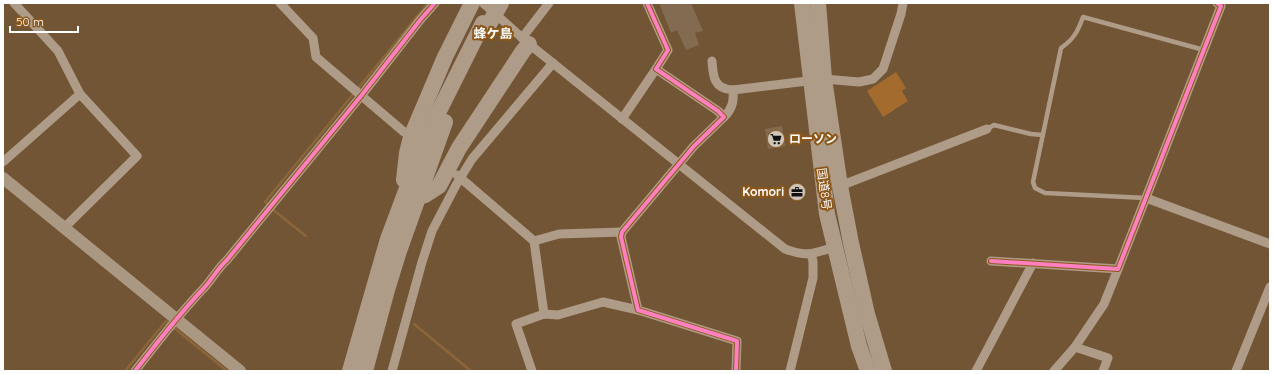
<svg xmlns="http://www.w3.org/2000/svg" width="1273" height="374" font-family="Quicksand,'Noto Sans JP',sans-serif">
  <style>
    .green { fill: #a36b2d }
    .lines { fill: none; stroke-linecap: round; stroke-linejoin: round }
    .stream { stroke: #8c663a; stroke-width: 2.5 }
    .building { fill: #826b50 }
    .lane { stroke: #af9c88; stroke-width: 4.5 }
    .street { stroke: #af9c88; stroke-width: 9 }
    .secondary { stroke: #ab9883; stroke-width: 12 }
    .highway { stroke: #ae9c89; stroke-width: 16 }
    .highway-bridge { stroke: #ae9c89; stroke-width: 16 }
    .cycleway-casing { stroke: #8d5719; stroke-width: 6 }
    .cycleway { stroke: #ff80c0; stroke-width: 4 }
    .labels { text-anchor: middle; stroke-width: 4; stroke-linejoin: round; paint-order: stroke }
    .poi-label { font-size: 12px; font-weight: bold; fill: #fff; stroke: #8d5719; text-anchor: start }
    .street-label { font-size: 12px; fill: #fff; stroke: #8d5719 }
    .neighbourhood-label { font-size: 13px; font-weight: bold; fill: #fff; stroke: #8d5719 }
  </style>
  <rect width="100%" height="100%" fill="#725534"/>
  <path class="green" d="M896,72L906,88L902,91L908,101L883,117L867,91Z"/>
  <g class="lines">
    <g class="stream">
      <path d="M269,205L265,202L428,3"/>
      <path d="M272,209L306,236"/>
      <path d="M414,324L471,371"/>
      <path d="M173,327L227,371"/>
      <path d="M125,371L166,321L169,324"/>
    </g>
  </g>
  <g class="building">
    <path d="M659,3H691L703,31L695,33L699,45L686,50L677,30L671,33Z"/>
    <path d="M782,126L785,146L768,149L765,129Z"/>
  </g>
  <g class="lines">
    <g class="lane">
      <path d="M987,129L994,125L1031,134L1043,135"/>
      <path d="M1146,198L1045,193L1035,188L1033,182L1061,48C1074,39 1078,31 1083,17L1204,50"/>
    </g>
    <g class="street">
      <path d="M280,3L313,38L316,57L404,132"/>
      <path d="M483,3L529,44L785,249C807,257 812,254 834,247"/>
      <path d="M647,3L668,50L656,69L718,111L724,117L694,146L622,232L621,237L638,310L737,341L736,371"/>
      <path d="M522,38L549,3"/>
      <path d="M712,61C713,77 714,89 733,90L824,79L859,82L873,79L883,69L901,14L903,3"/>
      <path d="M724,117C732,109 734,102 733,90"/>
      <path d="M622,119L656,69"/>
      <path d="M3,162L80,94L58,51L14,3"/>
      <path d="M457,175L534,241L559,234L622,232"/>
      <path d="M840,186L987,129"/>
      <path d="M1146,198L1270,244"/>
      <path d="M65,227L137,156L80,94"/>
      <path d="M534,241L544,314"/>
      <path d="M991,261L1118,269L1221,6L1217,3"/>
      <path d="M1075,347L1108,358L1103,371"/>
      <path d="M135,371C157,343 179,314 204,288C212,279 218,268 227,260L361,96L421,19L435,3"/>
      <path d="M392,371L422,262L432,231L456,185L472,159L553,63"/>
      <path d="M532,371L516,324L544,314L558,315L603,302L638,310"/>
      <path d="M790,371L813,278V261L811,254"/>
      <path d="M976,371L1033,263"/>
      <path d="M1054,371L1075,347L1104,304L1118,269"/>
      <path d="M1236,371L1270,287"/>
    </g>
    <path class="secondary" d="M3,178L240,371"/>
    <g class="highway">
      <path d="M802,3L827,214L859,346L868,371"/>
      <path d="M818,3L824,79L840,186L851,243L867,314L884,371"/>
      <path d="M404,180L407,153L411,137L445,57L472,3"/>
      <path d="M418,197L425,195L439,186L459,148L523,51L529,44"/>
      <path d="M350,371L388,239L418,159L439,111L483,23"/>
      <path d="M365,371L387,290L399,251L445,122"/>
    </g>
    <path class="highway-bridge" d="M488,26L501,3"/>
    <defs>
      <g id="cycleway">
        <path d="M647,3L668,50L656,69L718,111L724,117L694,146L622,232L621,237L638,310L737,341L736,371"/>
        <path d="M991,261L1118,269L1221,6L1217,3"/>
        <path d="M135,371C157,343 179,314 204,288C212,279 218,268 227,260L361,96L421,19L435,3"/>
      </g>
    </defs>
    <use href="#cycleway" class="cycleway-casing"/>
    <use href="#cycleway" class="cycleway"/>
  </g>
  <defs>
    <symbol id="supermarket-disc" viewBox="-11 -11 22 22"><circle r="9.5" fill="#cec4b8" stroke="#8d5719"/><path d="M-6-5.5h2.5l.6 2H6L4.5 2H-2.5L-4.4-4H-6ZM-1.5 3.2a1.3 1.3 0 1 0 .1 0ZM3 3.2a1.3 1.3 0 1 0 .1 0Z" fill="#111"/></symbol>
    <symbol id="office-disc" viewBox="-11 -11 22 22"><circle r="9.5" fill="#cec4b8" stroke="#8d5719"/><path d="M-6-3h4V-5.5h4V-3h4V5H-6ZM-1-4.5V-3h2v-1.5ZM-6 0V1H6V0Z" fill="#111"/></symbol>
  </defs>
  <g fill-rule="evenodd">
    <use href="#supermarket-disc" x="766" y="129" width="20" height="20"/>
    <use href="#office-disc" x="787" y="182" width="20" height="20"/>
  </g>
  <g class="labels">
    <g class="poi-label">
      <text x="789" y="143">ローソン</text>
      <text x="784" y="196" text-anchor="end">Komori</text>
    </g>
    <g class="street-label">
      <text transform="translate(824 189) rotate(82)" y="4">国道8号</text>
    </g>
    <g class="neighbourhood-label">
      <text x="493" y="38">蜂ケ島</text>
    </g>
  </g>
  <rect width="1273" height="374" fill="none" stroke="#ffffff" stroke-width="8"/>
  <path d="M10 26v6h68v-6" fill="none" stroke="#ffffff" stroke-width="2"/>
  <text x="16" y="26" font-size="12" fill="#ffffff" stroke="#8d5719" stroke-width="3" paint-order="stroke">50 m</text>
</svg>
